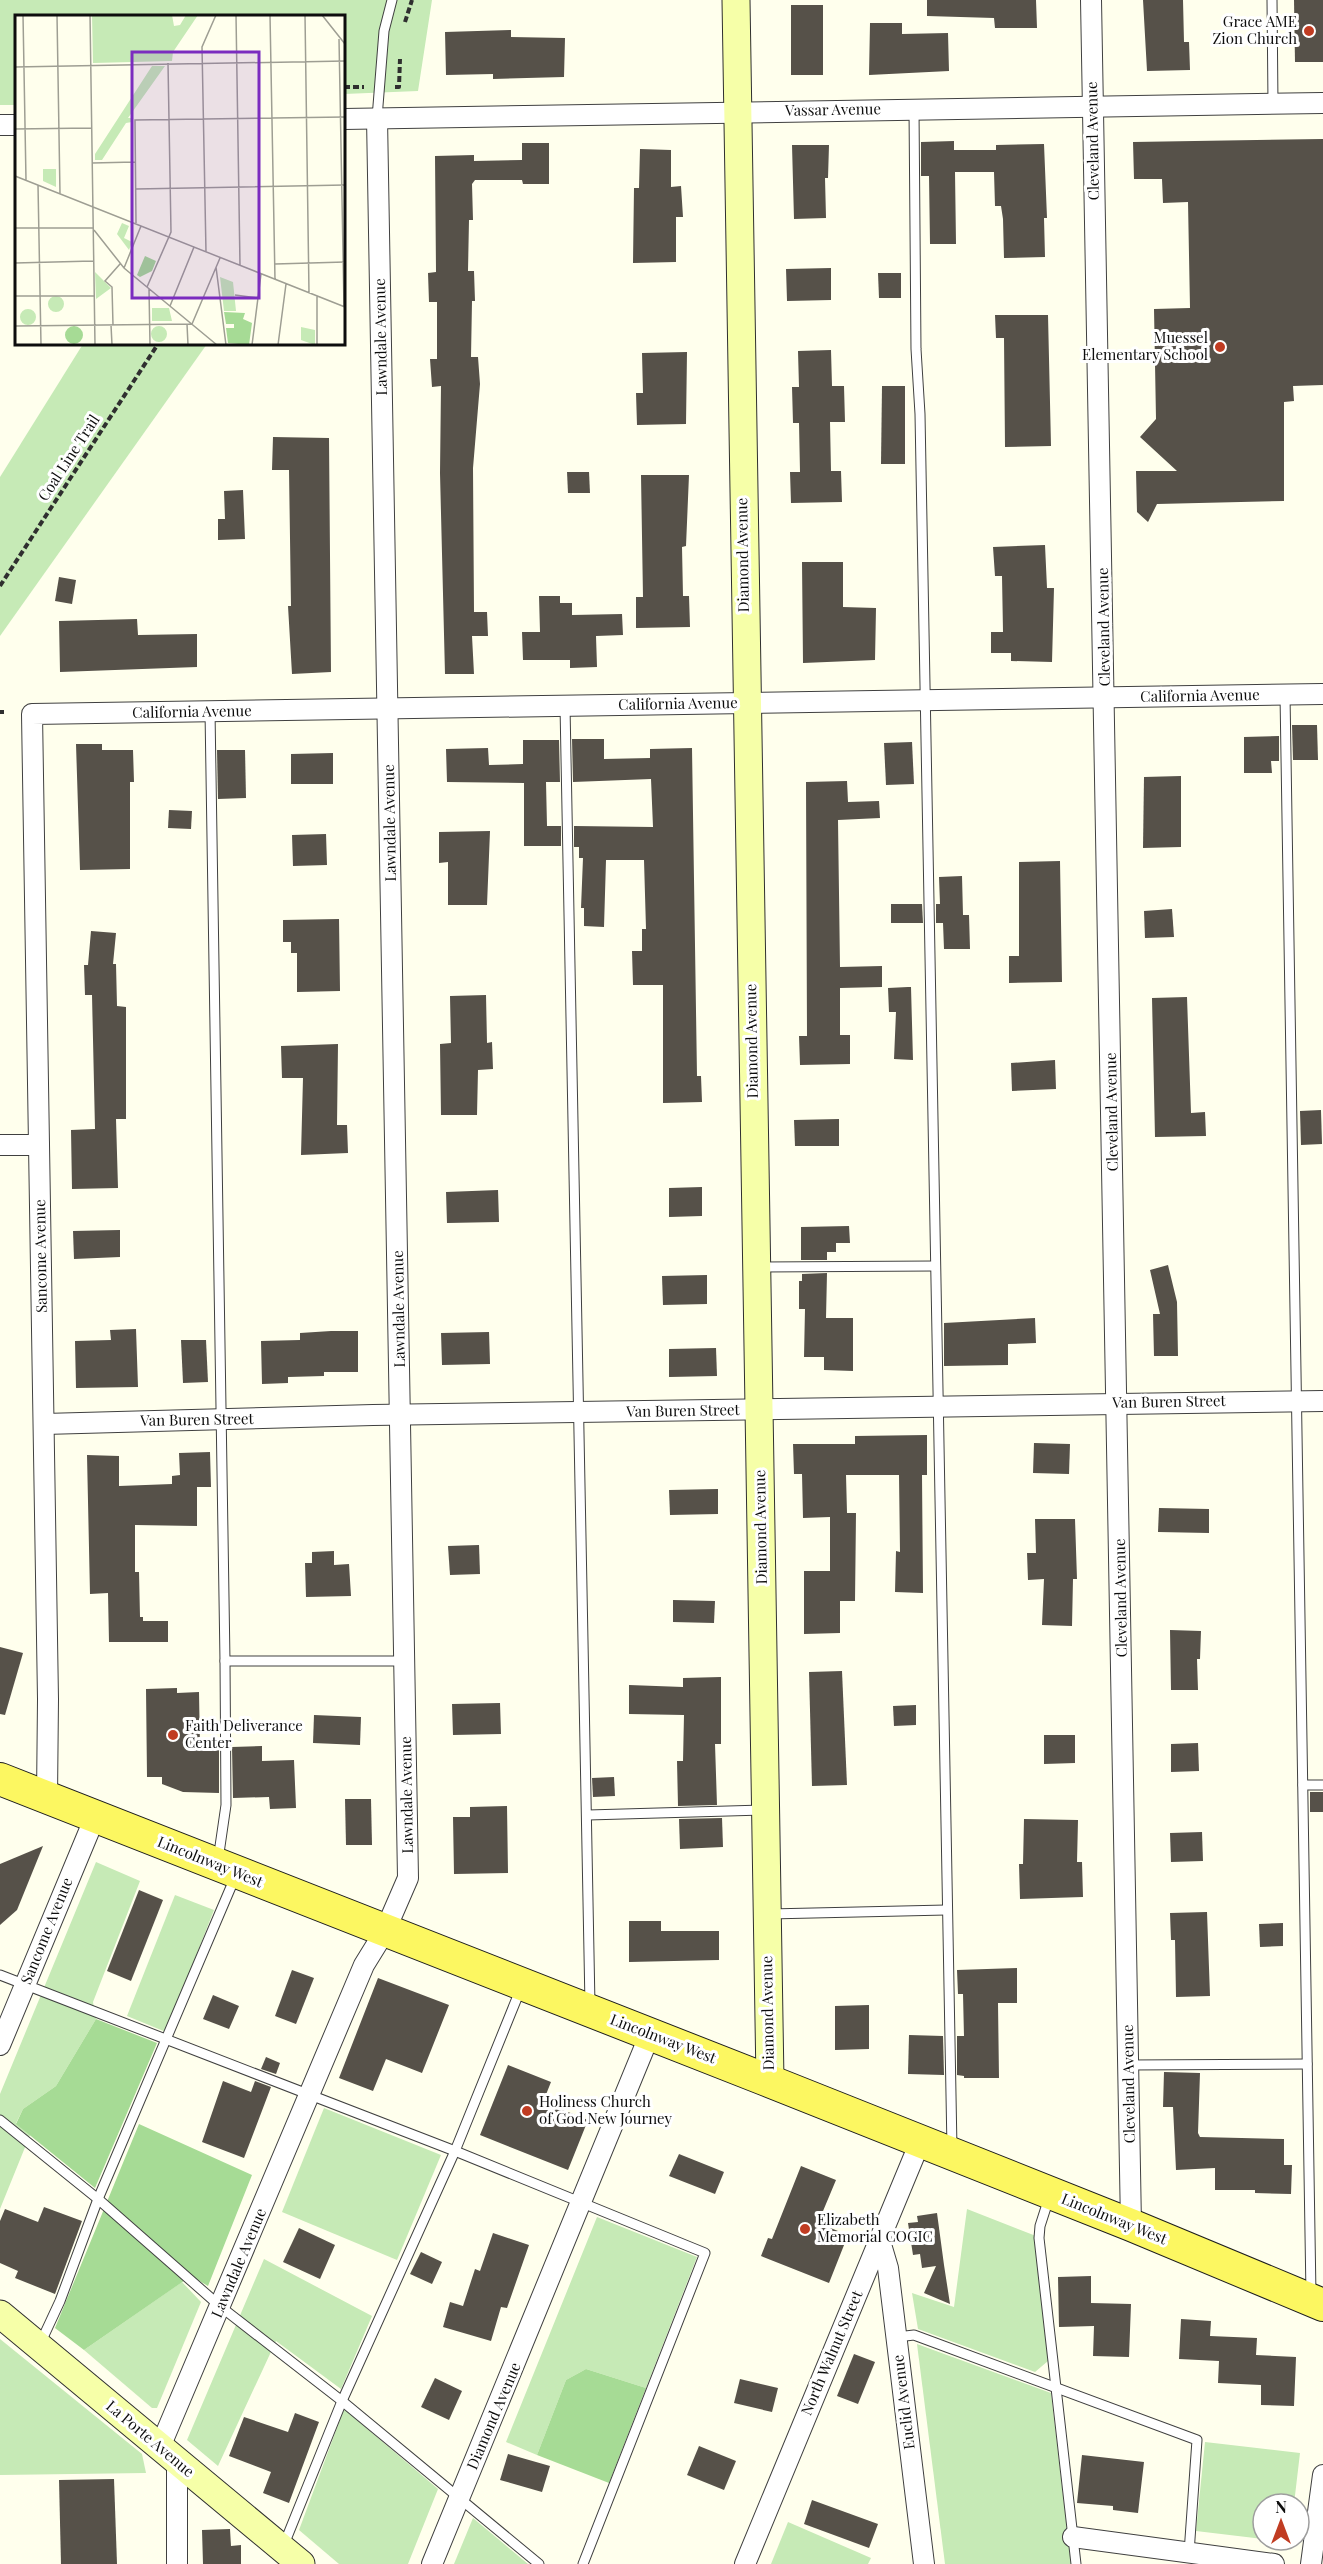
<svg xmlns="http://www.w3.org/2000/svg" width="1323" height="2564" font-family="'Playfair Display',serif">
  <style>
    .green { fill: #c6eab6 }
    .forest { fill: #a6db95 }
    .building { fill: #565149 }
    .lines { fill: none; stroke-linecap: round; stroke-linejoin: round }
    .lane-casing { stroke: #404040; stroke-width: 11 }
    .street-casing { stroke: #404040; stroke-width: 22 }
    .secondary-casing { stroke: #2f2f2f; stroke-width: 29 }
    .primary-casing { stroke: #1e1e1e; stroke-width: 34 }
    .path { stroke: #2f2f2f; stroke-width: 4; stroke-dasharray: 6 3; stroke-linecap: butt }
    .lane { stroke: #fff; stroke-width: 9 }
    .street { stroke: #fff; stroke-width: 20 }
    .secondary { stroke: #f6ffa8; stroke-width: 27 }
    .primary { stroke: #fcf761; stroke-width: 32 }
    .poi-dot { fill: #c03c22; stroke: #fff; stroke-width: 2 }
    .labels { text-anchor: middle; stroke-width: 6; stroke-linejoin: round; paint-order: stroke }
    .poi-label { font-size: 15px; fill: #0d0d0d; stroke: #fff; text-anchor: start }
    .street-label { font-size: 15px; fill: #0d0d0d; stroke: #fff }
    .inset-road { fill: none; stroke: #9e9e93; stroke-width: 1.5 }
    .view { fill: #7b2cbf; fill-opacity: 0.15; stroke: #7b2cbf; stroke-width: 3 }
    .inset-edge { fill: none; stroke: #0d0d0d; stroke-width: 3 }
  </style>
  <rect width="100%" height="100%" fill="#ffffed"/>
  <g class="green">
    <path d="M0,0H432L418,91L344,94V16H16V105H0Z"/>
    <path d="M83,344H207L0,636V477Z"/>
    <path d="M96,1862L140,1881L93,2002L96,2019L56,2086L23,2109L16,2123L30,2135L0,2209V2094Z"/>
    <path d="M175,1895L214,1910L166,2032L127,2016Z"/>
    <path d="M324,2108L441,2155L397,2260L282,2212Z"/>
    <path d="M967,2209L1036,2236L1048,2361L1035,2372L918,2329L912,2293L954,2307Z"/>
    <path d="M597,2217L697,2257L646,2388L586,2369L566,2380L537,2455L506,2442Z"/>
    <path d="M264,2259L372,2316L341,2389L276,2341L218,2466L187,2440Z"/>
    <path d="M182,2282L201,2302L157,2408H152L84,2350Z"/>
    <path d="M0,2339L142,2454L146,2473L0,2475Z"/>
    <path d="M917,2344L1051,2393L1071,2564H945Z"/>
    <path d="M344,2409L438,2489L408,2564H339L299,2530Z"/>
    <path d="M1205,2442L1300,2453L1294,2504H1263V2539L1196,2531Z"/>
    <path d="M473,2518L528,2564H454Z"/>
    <path d="M788,2522L871,2558L868,2564H771Z"/>
  </g>
  <g class="forest">
    <path d="M96,2019L157,2043L95,2188L16,2124L23,2109L56,2086Z"/>
    <path d="M139,2124L252,2175L208,2286L191,2276L84,2350L55,2328Z"/>
    <path d="M586,2369L646,2388L609,2483L537,2455L566,2380Z"/>
  </g>
  <g class="building">
    <path d="M927,0H1036L1037,28H995L994,18L927,16Z"/>
    <path d="M1143,0H1183L1184,42H1189L1190,70L1147,71Z"/>
    <path d="M1294,0H1323V62H1295Z"/>
    <rect x="791" y="5" width="32" height="70"/>
    <path d="M870,23H902V34L948,33L949,71L869,75Z"/>
    <path d="M511,30V37L565,38L564,77L493,79V74L446,75L445,32Z"/>
    <path d="M1323,139V385L1293,386L1294,401L1284,402V501L1157,504L1148,522L1137,512L1136,471H1177L1140,437L1156,419L1154,309L1190,308L1188,202L1163,203L1162,179H1134L1133,142Z"/>
    <path d="M954,141V150H996V145L1044,144L1047,218H1044L1045,257L1004,258L1003,219L1001,206H995L994,172H955L956,244H930L929,176H921V142Z"/>
    <path d="M522,143H549V184H523L522,180H475L472,184L473,220H469L468,271H474L475,301H472L471,357H478L480,384L473,468L474,612H487L488,636H472L474,674H445L440,473L441,386L432,387L430,359H437V302H429L428,273L436,272L435,156L474,155V161L522,160Z"/>
    <path d="M792,145H829L828,178H825L826,218L794,219Z"/>
    <path d="M640,149L671,150V187L681,186L683,217H676V262L633,263L634,188H639Z"/>
    <path d="M831,268V300L787,301L786,269Z"/>
    <path d="M878,273H901V298H879Z"/>
    <path d="M995,315H1048L1051,446L1005,447L1004,338H996Z"/>
    <path d="M831,350L832,386H844L845,422H830L831,471H841L842,502L791,503L790,472H800L799,423H793L792,387H799L798,351Z"/>
    <path d="M687,352L686,424L637,425L636,393H643L642,353Z"/>
    <path d="M882,386H905V464H881Z"/>
    <path d="M273,437L329,438L331,672L292,674L288,606H291L289,470H272Z"/>
    <path d="M567,472H589L590,493H568Z"/>
    <path d="M641,475H689L686,546L682,547L683,596H689L690,627L636,628V597H643Z"/>
    <path d="M243,490L245,539L218,540V519H225L224,491Z"/>
    <path d="M1045,545L1047,588H1054L1052,662L1011,661V653H991V632H1003L1002,576H995L993,547Z"/>
    <path d="M802,562H843V607L876,608L875,660L803,663Z"/>
    <path d="M59,577L76,580L72,604L55,601Z"/>
    <path d="M539,596H560V603H572V615L622,614L623,635L596,636L597,667L570,668V660H523L522,632H540Z"/>
    <path d="M137,619L138,635L197,634V667L60,672L59,621Z"/>
    <path d="M1292,725H1317L1318,760H1293Z"/>
    <path d="M1279,736V761H1271L1272,773H1244V737Z"/>
    <path d="M572,739H604V759L650,758V749L692,748L697,1076H701L702,1102L663,1103V985H633L632,951H642V929H646L644,860H606L604,927L584,926V908H581L583,858H579V847H574V826L653,827L651,779L573,782Z"/>
    <path d="M523,740H559L560,782H546L547,826H561V846H524V783L447,782L446,749L488,748L489,765L523,764Z"/>
    <path d="M912,742L914,784L886,785L884,743Z"/>
    <path d="M76,744H102V750H133L134,782H130V869L80,870Z"/>
    <path d="M217,750H245L246,798L218,799Z"/>
    <path d="M333,753V784H291V754Z"/>
    <path d="M1181,776V847L1143,848L1144,777Z"/>
    <path d="M847,781L848,802L879,801L880,818L838,820L840,967L882,966V987L840,988V1035H850V1064L800,1065L799,1036H807L806,782Z"/>
    <path d="M169,810L192,811L191,829L168,828Z"/>
    <path d="M490,831L487,905H448V862L439,863V832Z"/>
    <path d="M326,834L327,865L293,866L292,835Z"/>
    <path d="M1060,861L1062,982L1009,983V956H1019V862Z"/>
    <path d="M962,876L963,915H969L970,949H944L943,923H936V904H940L939,877Z"/>
    <path d="M891,904H922L923,923H891Z"/>
    <path d="M1172,909L1174,937L1145,938L1144,911Z"/>
    <path d="M339,919L340,991L297,992V953H291V942H283V920Z"/>
    <path d="M91,931L116,933L113,964H116L117,1006L126,1007V1119H116L118,1188L72,1189L71,1130L95,1129L92,995H85L84,965H88Z"/>
    <path d="M908,987H911L913,1060L894,1059L896,1012H889L888,988Z"/>
    <path d="M486,995L487,1043L492,1042L493,1069L478,1070L477,1115H441L440,1044L451,1043L450,996Z"/>
    <path d="M1187,997L1191,1113L1205,1112L1206,1136L1155,1137L1152,998Z"/>
    <path d="M338,1044L337,1125H347L348,1153L301,1155L303,1078H282L281,1046Z"/>
    <path d="M1055,1060L1056,1089L1012,1091L1011,1063Z"/>
    <path d="M1321,1110L1322,1144L1301,1145L1300,1111Z"/>
    <path d="M839,1119V1146H795L794,1120Z"/>
    <path d="M702,1187V1216L669,1217V1188Z"/>
    <path d="M498,1190L499,1222L447,1223L446,1192Z"/>
    <path d="M849,1226L850,1243H836V1252H827V1260H801V1227Z"/>
    <path d="M120,1230V1257L74,1259L73,1231Z"/>
    <path d="M1168,1265L1177,1302L1178,1356H1154L1153,1314H1160L1150,1270Z"/>
    <path d="M827,1273L826,1318H853V1371L824,1370V1357H804L805,1309H799V1281H802V1274Z"/>
    <path d="M707,1275V1304L663,1305L662,1276Z"/>
    <path d="M1035,1318L1036,1343L1008,1344V1365L944,1366V1323Z"/>
    <path d="M136,1329L138,1387L76,1388L75,1341L111,1340L110,1330Z"/>
    <path d="M331,1331H358V1372H324V1376L288,1377V1383L262,1384L261,1341L300,1340V1333Z"/>
    <path d="M489,1332L490,1364L442,1365L441,1333Z"/>
    <path d="M181,1340H206L208,1382L183,1383Z"/>
    <path d="M716,1348L717,1376L669,1377V1349Z"/>
    <path d="M927,1435V1475H922L923,1593L895,1592L896,1551L900,1552L899,1475H846L847,1513H856L855,1601H840V1633L804,1634V1571H830V1517L803,1518L802,1474H794L793,1444H855V1436Z"/>
    <path d="M1034,1443L1070,1444L1069,1474L1033,1473Z"/>
    <path d="M210,1452L211,1487H197V1526L135,1525V1572H139L140,1617H143V1621H168V1642H109L108,1593L90,1594L87,1455L119,1456V1486L172,1484V1476L180,1475L179,1453Z"/>
    <path d="M718,1489V1514L670,1515L669,1490Z"/>
    <path d="M1159,1508L1209,1509V1533L1158,1532Z"/>
    <path d="M1035,1519H1075L1077,1579H1073L1072,1626L1042,1625L1044,1579L1028,1580L1027,1553H1036Z"/>
    <path d="M479,1545L480,1574L450,1575L448,1546Z"/>
    <path d="M334,1551V1565L349,1564L351,1596L306,1597L305,1563H312V1552Z"/>
    <path d="M673,1600L715,1601L714,1623L673,1622Z"/>
    <path d="M1170,1630L1201,1631L1200,1659H1197L1198,1690H1171Z"/>
    <path d="M0,1647L23,1653L5,1715L0,1714Z"/>
    <path d="M842,1671L847,1785L812,1786L809,1672Z"/>
    <path d="M721,1677V1744H715L717,1805L678,1806L677,1761H683L684,1715L629,1714V1685L683,1687V1678Z"/>
    <path d="M177,1688V1693L199,1692L200,1748L219,1747V1793L183,1792L162,1784V1777H147L146,1689Z"/>
    <path d="M500,1703L501,1734L453,1735L452,1704Z"/>
    <path d="M916,1705V1725L894,1726L893,1706Z"/>
    <path d="M314,1715L361,1717L360,1745L313,1743Z"/>
    <path d="M1044,1735H1075V1763L1044,1764Z"/>
    <path d="M1198,1743L1199,1771L1171,1772V1744Z"/>
    <path d="M262,1746V1761L294,1760L296,1808L270,1809L269,1797L233,1798L232,1747Z"/>
    <path d="M614,1777L615,1796L593,1797L592,1778Z"/>
    <rect x="1310" y="1792" width="13" height="20"/>
    <path d="M345,1799H371L372,1845H346Z"/>
    <path d="M507,1806L508,1873L454,1874L453,1817H470V1807Z"/>
    <path d="M722,1818L723,1847L680,1849L679,1819Z"/>
    <path d="M1024,1819L1078,1820L1077,1862H1082L1083,1897L1020,1899L1019,1864H1023Z"/>
    <path d="M1202,1832L1203,1861L1171,1862L1170,1833Z"/>
    <path d="M43,1846L17,1910L0,1925V1864Z"/>
    <path d="M139,1890L163,1900L131,1981L107,1971Z"/>
    <path d="M1207,1912L1210,1996L1176,1997L1175,1940H1171L1170,1913Z"/>
    <path d="M629,1921H661V1931H719V1960L629,1962Z"/>
    <path d="M1283,1923V1946L1260,1947L1259,1924Z"/>
    <path d="M1017,1968V2003H998L999,2078H964V2076L957,2075V2036H964L963,1994H958L957,1970Z"/>
    <path d="M292,1970L314,1978L296,2024L275,2016Z"/>
    <path d="M378,1978L449,2005L422,2073L386,2059L373,2091L339,2078Z"/>
    <path d="M213,1995L239,2006L229,2029L203,2019Z"/>
    <path d="M869,2005V2049L835,2050V2006Z"/>
    <path d="M909,2035L943,2036L944,2075L908,2074Z"/>
    <path d="M266,2057L280,2063L276,2074L261,2069Z"/>
    <path d="M508,2065L551,2082L543,2102L588,2120L568,2170L480,2135Z"/>
    <path d="M1164,2072L1200,2073L1198,2133L1200,2137L1284,2139V2165H1292L1291,2194L1255,2193V2190H1215V2168L1176,2170L1173,2107H1163Z"/>
    <path d="M223,2081L251,2092L255,2081L271,2087L244,2158L202,2142Z"/>
    <path d="M679,2154L724,2172L715,2194L669,2176Z"/>
    <path d="M801,2166L836,2180L818,2223L848,2235L829,2283L761,2256L768,2238L772,2239Z"/>
    <path d="M44,2207L82,2221L55,2294L15,2278L18,2271L0,2263V2221L5,2209L38,2222Z"/>
    <path d="M937,2213L944,2265L950,2304L924,2293L936,2266L922,2268L920,2254L913,2255L908,2223L918,2222L917,2216Z"/>
    <path d="M299,2228L335,2245L320,2279L283,2262Z"/>
    <path d="M493,2233L529,2245L507,2308L501,2307L491,2341L443,2327L450,2302L463,2306L475,2269L480,2271Z"/>
    <path d="M421,2252L442,2262L432,2284L410,2274Z"/>
    <path d="M1091,2276V2303L1131,2304L1129,2357L1093,2356L1094,2326L1059,2327L1058,2277Z"/>
    <path d="M1181,2319L1211,2321L1210,2336L1257,2338L1256,2355L1296,2357L1294,2406L1261,2405V2385L1218,2383L1219,2361L1179,2359Z"/>
    <path d="M854,2354L875,2362L858,2404L837,2396Z"/>
    <path d="M435,2378L462,2391L449,2420L421,2407Z"/>
    <path d="M740,2379L778,2388L772,2412L734,2403Z"/>
    <path d="M295,2413L319,2422L289,2503L263,2493L271,2472L229,2456L244,2417L288,2432Z"/>
    <path d="M699,2446L736,2461L724,2490L687,2475Z"/>
    <path d="M508,2454L550,2466L542,2492L500,2480Z"/>
    <path d="M1082,2455L1144,2462L1138,2513L1113,2510V2506L1077,2503Z"/>
    <path d="M114,2479L117,2564H61L59,2480Z"/>
    <path d="M812,2500L878,2524L869,2548L804,2524Z"/>
    <path d="M230,2529L231,2546L241,2545V2564H203L202,2530Z"/>
  </g>
  <g class="lines">
    <defs>
      <g id="lane">
        <path d="M1272,0L1273,103"/>
        <path d="M914,109L916,349L920,414L952,2149"/>
        <path d="M377,118L384,31L392,0"/>
        <path d="M1285,695L1311,2295"/>
        <path d="M565,706L590,2005"/>
        <path d="M210,711L225,1661L226,1805L218,1860"/>
        <path d="M759,1267L934,1266"/>
        <path d="M225,1661H404"/>
        <path d="M1303,1785H1323"/>
        <path d="M588,1815L763,1810"/>
        <path d="M769,1914L946,1910"/>
        <path d="M0,1975L455,2151L705,2253L583,2564"/>
        <path d="M1129,2065L1307,2064"/>
        <path d="M0,2120L98,2199L221,2307L342,2401L539,2564"/>
        <path d="M1049,2198L1040,2226L1039,2238L1076,2564"/>
        <path d="M897,2337L914,2335L1197,2440L1189,2553"/>
        <path d="M40,2344L60,2301L98,2199L236,1875"/>
        <path d="M283,2547L342,2401L455,2151L521,1988"/>
      </g>
      <g id="street">
        <path d="M1091,0L1131,2225"/>
        <path d="M344,119L1323,103"/>
        <path d="M0,125H16"/>
        <path d="M0,1145H39"/>
        <path d="M44,1424L373,1415L1323,1401"/>
        <path d="M47,1798L48,1699L32,714L1323,694"/>
        <path d="M0,2045L95,1817"/>
        <path d="M880,2241L888,2268L924,2564"/>
        <path d="M160,2447L364,1965L385,1931L408,1878L377,118"/>
        <path d="M177,2462V2564"/>
        <path d="M1073,2537L1274,2564"/>
        <path d="M432,2564L650,2034"/>
        <path d="M745,2564L920,2142"/>
        <path d="M1311,2564L1323,2475"/>
      </g>
      <g id="secondary">
        <path d="M736,0L770,2081"/>
        <path d="M0,2314L301,2564"/>
      </g>
      <path id="primary" d="M0,1779L764,2079L1131,2225L1323,2305"/>
    </defs>
    <use href="#lane" class="lane-casing"/>
    <use href="#street" class="street-casing"/>
    <use href="#secondary" class="secondary-casing"/>
    <use href="#primary" class="primary-casing"/>
    <g class="path">
      <path d="M405,22L412,0"/>
      <path d="M344,87H364"/>
      <path d="M395,87H399L400,59"/>
      <path d="M0,586L158,344"/>
      <path d="M0,712H4"/>
    </g>
    <use href="#lane" class="lane"/>
    <use href="#street" class="street"/>
    <use href="#secondary" class="secondary"/>
    <use href="#primary" class="primary"/>
  </g>
  <g class="poi-dot">
    <circle cx="1309" cy="31" r="6"/>
    <circle cx="1220" cy="347" r="6"/>
    <circle cx="173" cy="1735" r="6"/>
    <circle cx="527" cy="2111" r="6"/>
    <circle cx="805" cy="2229" r="6"/>
  </g>
  <g class="labels">
    <g class="poi-label">
      <text x="1297" y="27" text-anchor="end">Grace AME<tspan x="1297" dy="17">Zion Church</tspan></text>
      <text x="1208" y="343" text-anchor="end">Muessel<tspan x="1208" dy="17">Elementary School</tspan></text>
      <text x="185" y="1731">Faith Deliverance<tspan x="185" dy="17">Center</tspan></text>
      <text x="539" y="2107">Holiness Church<tspan x="539" dy="17">of God New Journey</tspan></text>
      <text x="817" y="2225">Elizabeth<tspan x="817" dy="17">Memorial COGIC</tspan></text>
    </g>
    <g class="street-label">
      <text transform="translate(833 110) rotate(-1)" y="5">Vassar Avenue</text>
      <text transform="translate(1093 141) rotate(-91)" y="5">Cleveland Avenue</text>
      <text transform="translate(381 337) rotate(-91)" y="5">Lawndale Avenue</text>
      <text transform="translate(69 458) rotate(-57)" y="5">Coal Line Trail</text>
      <text transform="translate(743 555) rotate(-91)" y="5">Diamond Avenue</text>
      <text transform="translate(1104 627) rotate(-91)" y="5">Cleveland Avenue</text>
      <text transform="translate(1200 696) rotate(-1)" y="5">California Avenue</text>
      <text transform="translate(678 704) rotate(-1)" y="5">California Avenue</text>
      <text transform="translate(192 712) rotate(-1)" y="5">California Avenue</text>
      <text transform="translate(390 823) rotate(-91)" y="5">Lawndale Avenue</text>
      <text transform="translate(752 1041) rotate(-91)" y="5">Diamond Avenue</text>
      <text transform="translate(1112 1112) rotate(-91)" y="5">Cleveland Avenue</text>
      <text transform="translate(41 1256) rotate(-91)" y="5">Sancome Avenue</text>
      <text transform="translate(399 1309) rotate(-91)" y="5">Lawndale Avenue</text>
      <text transform="translate(1169 1402) rotate(-1)" y="5">Van Buren Street</text>
      <text transform="translate(683 1411) rotate(-1)" y="5">Van Buren Street</text>
      <text transform="translate(197 1420) rotate(-1)" y="5">Van Buren Street</text>
      <text transform="translate(761 1527) rotate(-91)" y="5">Diamond Avenue</text>
      <text transform="translate(1121 1598) rotate(-91)" y="5">Cleveland Avenue</text>
      <text transform="translate(407 1795) rotate(-91)" y="5">Lawndale Avenue</text>
      <text transform="translate(210 1862) rotate(22)" y="5">Lincolnway West</text>
      <text transform="translate(47 1931) rotate(-68)" y="5">Sancome Avenue</text>
      <text transform="translate(768 2013) rotate(-91)" y="5">Diamond Avenue</text>
      <text transform="translate(663 2039) rotate(21)" y="5">Lincolnway West</text>
      <text transform="translate(1129 2084) rotate(-91)" y="5">Cleveland Avenue</text>
      <text transform="translate(1114 2219) rotate(22)" y="5">Lincolnway West</text>
      <text transform="translate(239 2263) rotate(-67)" y="5">Lawndale Avenue</text>
      <text transform="translate(832 2353) rotate(-67)" y="5">North Walnut Street</text>
      <text transform="translate(904 2402) rotate(-97)" y="5">Euclid Avenue</text>
      <text transform="translate(494 2416) rotate(-67)" y="5">Diamond Avenue</text>
      <text transform="translate(150 2439) rotate(40)" y="5">La Porte Avenue</text>
    </g>
  </g>
  <g transform="translate(15 15)">
    <rect width="330" height="330" fill="#ffffed"/>
    <path d="M77,0H157L159,11L165,10L171,0H183L158,37L157,46L78,48ZM137,51H150L113,103H118L117,107L111,108L87,145H80V139ZM28,154H41V172L28,166ZM107,208L114,211L109,223L117,227L114,235L102,219ZM80,257L96,273L81,284ZM205,262L218,267L221,296H209ZM33 289a8 8 0 1 1 16 0a8 8 0 1 1-16 0ZM137,293H154L157,306H137ZM5 302a8 8 0 1 1 16 0a8 8 0 1 1-16 0ZM136 319a8 8 0 1 1 16 0a8 8 0 1 1-16 0ZM286,312L300,315V330L286,325Z" fill="#c6eab6"/>
    <path d="M130,241L141,246L137,256L125,262L122,260ZM209,297L230,298L228,304L237,308L234,330L213,328L211,313H219V309H211ZM50 320a9 9 0 1 1 18 0a9 9 0 1 1-18 0Z" fill="#a6db95"/>
    <path class="inset-road" d="M8,0L11,165M42,0L45,179M75,0L80,330M221,0L225,250M255,0L260,265M290,0L294,278M307,0L330,29M324,24L329,292M0,52L330,46M0,114L76,113M77,148L120,147M0,161L330,292M23,170L26,330M121,174L330,170M121,208L120,105L330,102M0,213H78M79,215L109,253L202,330M191,237L187,32L201,0M0,248L78,246M260,249L330,247M201,252L211,330M109,253L126,211M132,272L156,217L153,48M134,274L135,330M220,280L242,283M0,281H79M302,281V330M155,291L179,232M172,309L173,330M177,309L205,243M96,310L97,330M98,310L97,272L90,266L105,249M0,311L177,309M237,330L246,259M263,330L271,269"/>
    <path class="view" d="M117,37H244V283H117Z"/>
    <rect width="330" height="330" class="inset-edge"/>
  </g>
  <g transform="translate(1281 2522)"><circle r="28" fill="#ffffff" stroke="#9e9e9e" stroke-width="1.5"/>
  <path d="M0-4.5L10 22L0 15L-10 22Z" fill="#c03c22"/>
  <text y="-9" font-size="16" font-weight="bold" text-anchor="middle" fill="#0d0d0d">N</text>
  </g>
</svg>
